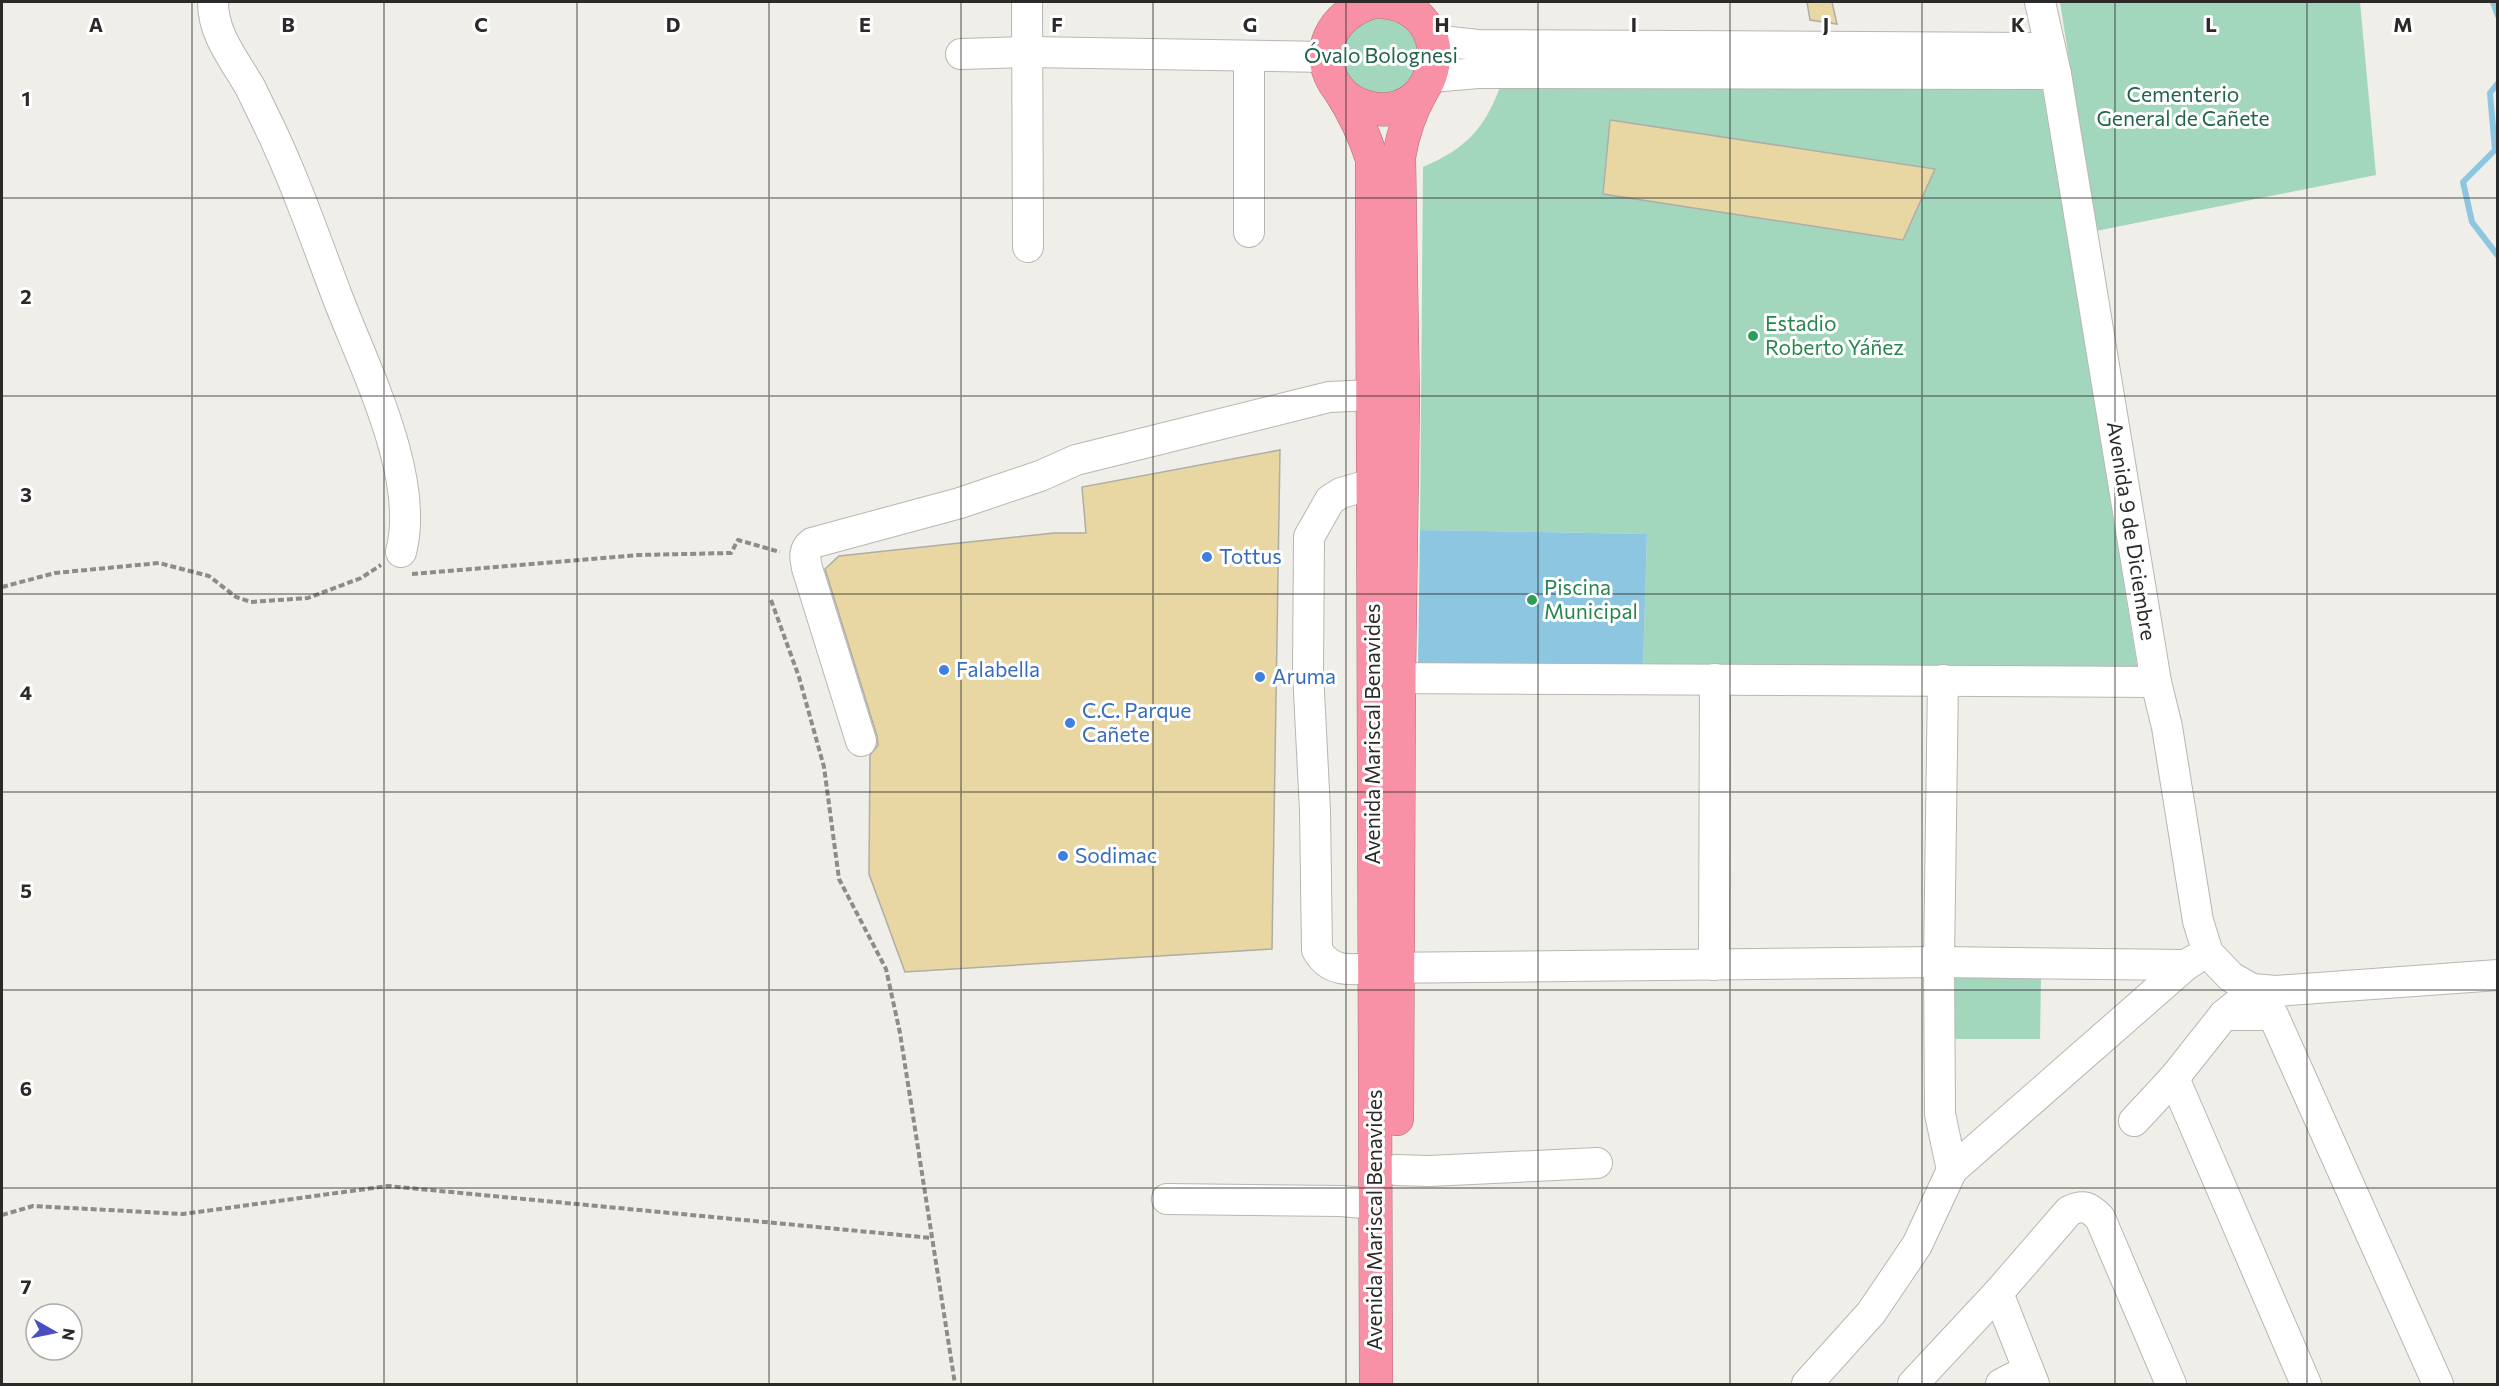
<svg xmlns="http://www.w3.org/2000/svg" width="2499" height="1386" font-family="Commissioner,sans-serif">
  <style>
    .green { fill: #a2d7be }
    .water { fill: #8dc6e0 }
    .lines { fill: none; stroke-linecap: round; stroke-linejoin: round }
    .stream { stroke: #8dc6e0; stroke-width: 6 }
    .building { fill: #e8d6a3; stroke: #afada8; stroke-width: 1.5 }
    .minor-casing { stroke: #b8b6b1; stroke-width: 32 }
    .highway-casing { stroke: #b06d79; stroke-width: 34 }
    .path { stroke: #8d8c88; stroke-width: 4; stroke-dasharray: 6 3; stroke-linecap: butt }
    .minor { stroke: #fff; stroke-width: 30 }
    .highway { stroke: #f891a5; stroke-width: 33 }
    .grid { fill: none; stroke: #2b2a28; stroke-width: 1.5; stroke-opacity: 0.55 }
    .leisure-dot { fill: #2e9e5b; stroke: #fff; stroke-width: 2 }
    .shop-dot { fill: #3f7fe0; stroke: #fff; stroke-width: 2 }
    .labels { text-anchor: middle; stroke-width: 6; stroke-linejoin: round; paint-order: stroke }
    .park-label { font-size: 21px; fill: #21644a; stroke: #fff }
    .leisure-label { font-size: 21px; fill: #27864d; stroke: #fff; text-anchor: start }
    .street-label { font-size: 21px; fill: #2b2a28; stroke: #fff }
    .shop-label { font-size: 21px; fill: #366cbe; stroke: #fff; text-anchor: start }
    .grid-label { font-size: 20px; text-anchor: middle; font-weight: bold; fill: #2b2a28; stroke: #fff; stroke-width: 6; stroke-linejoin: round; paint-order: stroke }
  </style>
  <rect width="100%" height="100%" fill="#f0eee8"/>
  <g class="green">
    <path d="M2060,2H2360L2376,175L2096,231Z"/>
    <path d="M1373,14L1412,28L1421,68L1394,95L1356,90L1341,68L1342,41L1349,29Z"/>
    <path d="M1500,87L2044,88L2138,671L1643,668L1647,534L1420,530L1423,167C1465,149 1484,130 1500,87Z"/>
    <path d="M1943,977L2041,978L2040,1039H1942Z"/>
  </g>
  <path class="water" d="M1420,530L1647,534L1643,668L1418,667Z"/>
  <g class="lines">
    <g class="stream">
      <path d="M2493,2L2498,16"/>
      <path d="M2498,83L2490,93L2495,150L2463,182L2472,222L2498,256"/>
    </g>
  </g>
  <g class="building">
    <path d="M1807,2H1832L1837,24L1810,20Z"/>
    <path d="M1610,120L1935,169L1903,240L1603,194Z"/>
    <path d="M1280,450L1272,949L905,972L869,874L870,755L878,745L877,736L825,569L839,556L1054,533H1086L1082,487Z"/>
  </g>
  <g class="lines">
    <defs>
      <g id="minor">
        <path d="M213,2C213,35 234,59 250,87C256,99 262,112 268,124C295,180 315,238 337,296C364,367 421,477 401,552"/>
        <path d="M1027,2L1028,247"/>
        <path d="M2040,2L2056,74L2156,682L2167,727L2198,921L2208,953L2231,977L2252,989L2276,991L2498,975"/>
        <path d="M1433,40L1477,45L2050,48"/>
        <path d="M961,54L1028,52L1326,57"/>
        <path d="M1431,77L1478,73L2056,74"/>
        <path d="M1249,232V56"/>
        <path d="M1372,484L1341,493L1330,500L1309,537L1308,672L1315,811L1317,950C1330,973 1351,970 1374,968L1939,962L2186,965"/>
        <path d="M1376,678L2156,682"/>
        <path d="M1943,680L1939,962L1940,1114L1952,1170"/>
        <path d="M861,741L807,568C805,558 803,550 812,543L960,503L1040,476L1076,460L1329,397L1371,395L1397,398"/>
        <path d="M1714,965L1715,679"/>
        <path d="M2224,1015H2273L2438,1384"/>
        <path d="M2174,1078L2306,1384"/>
        <path d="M2134,1121L2174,1078L2224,1015L2240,1002"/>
        <path d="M1396,1170L1429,1171L1597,1163"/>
        <path d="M1167,1199L1341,1201L1375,1204"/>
        <path d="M1998,1293L2034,1384"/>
        <path d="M1807,1384L1871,1313L1917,1245L1952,1170L2186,965L2194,960"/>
        <path d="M1913,1384L1998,1293L2069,1211C2084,1204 2089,1207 2100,1218L2171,1384"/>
        <path d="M2001,1384L2028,1370"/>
      </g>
      <g id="highway">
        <path d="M1373,2C1333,13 1310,53 1339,90C1346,99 1358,105 1370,108C1442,123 1462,9 1383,2"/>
        <path d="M1340,91C1354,113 1364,134 1372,159L1376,1384"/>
        <path d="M1397,1119L1399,677L1403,399L1399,157C1403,132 1410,112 1422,91"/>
      </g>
    </defs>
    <use href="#minor" class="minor-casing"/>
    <use href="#highway" class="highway-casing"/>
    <g class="path">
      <path d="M412,574L638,555L731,553L738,540L780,552"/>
      <path d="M2,587L55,573L159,563L209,576L236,597L251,602L308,598L361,578L381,565"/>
      <path d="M771,600L799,677L824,767L839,879L886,969L900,1033L955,1384"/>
      <path d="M2,1215L33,1206L183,1214L388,1186L932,1238"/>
    </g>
    <use href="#minor" class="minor"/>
    <use href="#highway" class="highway"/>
  </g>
  <path class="grid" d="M192,2V1384M384,2V1384M577,2V1384M769,2V1384M961,2V1384M1153,2V1384M1346,2V1384M1538,2V1384M1730,2V1384M1922,2V1384M2115,2V1384M2307,2V1384M2,198H2498M2,396H2498M2,594H2498M2,792H2498M2,990H2498M2,1188H2498"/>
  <g class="leisure-dot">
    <circle cx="1753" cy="336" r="6"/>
    <circle cx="1532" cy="600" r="6"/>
  </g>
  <g class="shop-dot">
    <circle cx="1207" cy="557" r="6"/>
    <circle cx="944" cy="670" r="6"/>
    <circle cx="1260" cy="677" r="6"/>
    <circle cx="1070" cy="723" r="6"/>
    <circle cx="1063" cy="856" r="6"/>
  </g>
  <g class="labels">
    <g class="park-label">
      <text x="1381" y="63">Óvalo Bolognesi</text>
      <text x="2183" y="102">Cementerio<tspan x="2183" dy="24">General de Cañete</tspan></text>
    </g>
    <g class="leisure-label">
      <text x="1765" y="331">Estadio<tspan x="1765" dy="24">Roberto Yáñez</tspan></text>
      <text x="1544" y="595">Piscina<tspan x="1544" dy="24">Municipal</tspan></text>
    </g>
    <g class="street-label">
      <text transform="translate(2131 531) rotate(81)" y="7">Avenida 9 de Diciembre</text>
      <text transform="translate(1373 734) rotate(-90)" y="7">Avenida Mariscal Benavides</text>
      <text transform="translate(1375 1220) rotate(-90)" y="7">Avenida Mariscal Benavides</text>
    </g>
    <g class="shop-label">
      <text x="1219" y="564">Tottus</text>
      <text x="956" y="677">Falabella</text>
      <text x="1272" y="684">Aruma</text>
      <text x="1082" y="718">C.C. Parque<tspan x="1082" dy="24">Cañete</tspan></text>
      <text x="1075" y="863">Sodimac</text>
    </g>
  </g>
  <g class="grid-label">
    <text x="96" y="32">A</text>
    <text x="288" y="32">B</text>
    <text x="481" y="32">C</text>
    <text x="673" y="32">D</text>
    <text x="865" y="32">E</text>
    <text x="1057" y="32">F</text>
    <text x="1250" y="32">G</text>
    <text x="1442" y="32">H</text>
    <text x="1634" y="32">I</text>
    <text x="1826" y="32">J</text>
    <text x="2018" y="32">K</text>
    <text x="2211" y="32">L</text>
    <text x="2403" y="32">M</text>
    <text x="26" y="106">1</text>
    <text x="26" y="304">2</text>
    <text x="26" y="502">3</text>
    <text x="26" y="700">4</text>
    <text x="26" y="898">5</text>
    <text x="26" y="1096">6</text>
    <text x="26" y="1294">7</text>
  </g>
  <rect width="2499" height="1386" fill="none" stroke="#2b2a28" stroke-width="6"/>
  <g transform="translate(54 1332) rotate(99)"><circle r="28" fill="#ffffff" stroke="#aaaaa9" stroke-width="1.5"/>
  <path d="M0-4.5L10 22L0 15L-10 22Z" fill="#4a4ec4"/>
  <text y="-9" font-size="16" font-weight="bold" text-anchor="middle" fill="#2b2a28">N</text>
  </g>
</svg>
